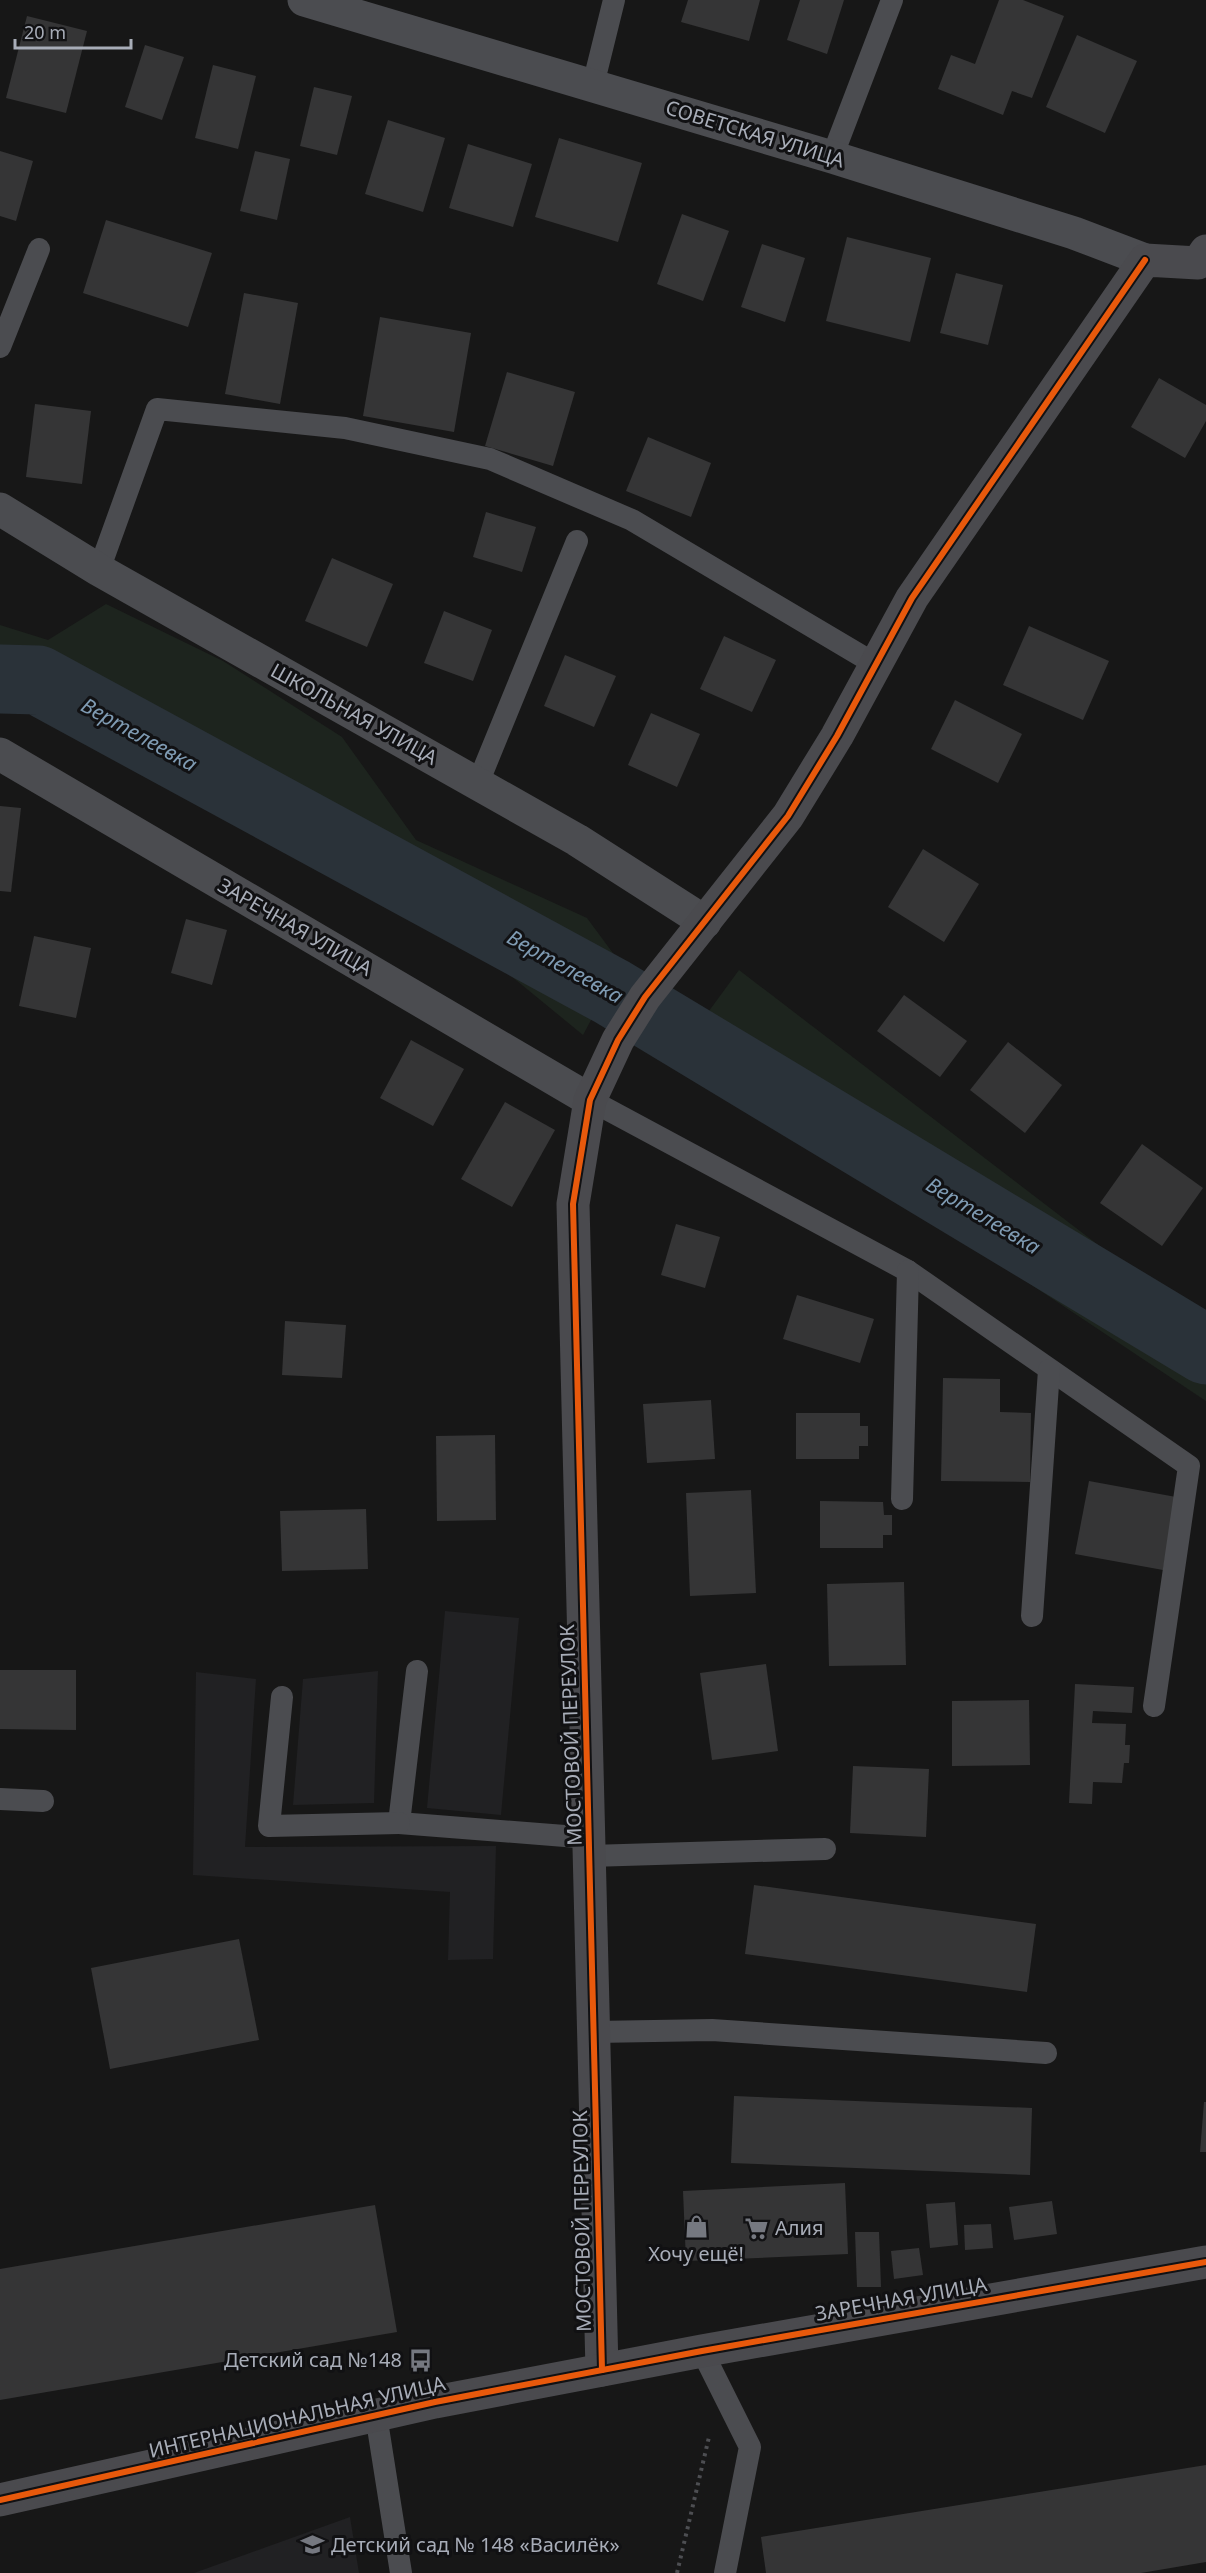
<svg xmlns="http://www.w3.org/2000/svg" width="1206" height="2573" font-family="'Noto Sans',sans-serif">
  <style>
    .built { fill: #212123 }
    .green { fill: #1d241e }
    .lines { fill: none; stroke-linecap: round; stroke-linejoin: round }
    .river { stroke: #2a3239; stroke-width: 69 }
    .building { fill: #353536 }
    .path { stroke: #4d4e52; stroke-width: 4; stroke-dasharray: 3 4.5; stroke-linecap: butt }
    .lane { stroke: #4b4c50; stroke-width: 22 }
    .street { stroke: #4b4c50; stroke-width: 33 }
    .secondary { stroke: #4a4a4e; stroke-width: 33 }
    .cycleway-casing { stroke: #111113; stroke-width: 10 }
    .cycleway { stroke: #e8590c; stroke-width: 6 }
    .labels { text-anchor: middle; stroke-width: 6; stroke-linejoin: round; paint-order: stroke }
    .street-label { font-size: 20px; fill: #a8adb8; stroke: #111113 }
    .poi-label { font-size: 20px; fill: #a8adb8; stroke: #111113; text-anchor: start }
    .water-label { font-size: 21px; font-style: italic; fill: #7f9bb3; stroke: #111113 }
  </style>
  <rect width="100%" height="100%" fill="#171717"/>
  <g class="built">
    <path d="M445,1611L519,1618L501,1815L427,1808Z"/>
    <path d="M378,1671L374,1803L293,1805L303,1679Z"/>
    <path d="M196,1672L256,1679L245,1847L496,1846L493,1959L448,1960L450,1892L193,1875Z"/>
    <path d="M350,2517L359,2573H194Z"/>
  </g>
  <g class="green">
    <path d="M106,604L223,661L342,737L416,840L587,918L621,964L583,1035L467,940L241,826L66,709L0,694V625L48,640Z"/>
    <path d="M739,970L1144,1280L1206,1313V1401L928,1216L676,1056Z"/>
  </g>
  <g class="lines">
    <path class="river" d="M0,679L38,680L612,992L1206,1350"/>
  </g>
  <g class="building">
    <path d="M688,0H760L749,41L681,22Z"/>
    <path d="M800,0H844L827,54L787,40Z"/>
    <path d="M999,0H1023L1064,16L1032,98L1012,91L1003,115L938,89L951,55L975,64Z"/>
    <path d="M27,16L87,31L66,113L6,98Z"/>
    <path d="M1077,35L1137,61L1105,133L1046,107Z"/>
    <path d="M145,45L184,57L162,120L125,107Z"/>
    <path d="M213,65L256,76L238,149L195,138Z"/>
    <path d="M314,87L352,96L337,155L300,146Z"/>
    <path d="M388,120L445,138L423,212L365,194Z"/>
    <path d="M559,138L642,163L618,242L535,217Z"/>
    <path d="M468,144L532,164L513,227L449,208Z"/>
    <path d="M0,151L33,161L16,221L0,216Z"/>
    <path d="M255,151L290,159L277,220L240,211Z"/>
    <path d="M682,214L729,231L703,301L657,284Z"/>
    <path d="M106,220L212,253L188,327L83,293Z"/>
    <path d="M847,237L931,258L910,342L826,321Z"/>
    <path d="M762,244L805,258L785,322L741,307Z"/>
    <path d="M956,273L1003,285L988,345L940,333Z"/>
    <path d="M244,293L298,303L280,404L225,394Z"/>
    <path d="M380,317L471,333L454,432L363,416Z"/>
    <path d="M507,372L575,392L553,466L485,446Z"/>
    <path d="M1159,378L1206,405V421L1185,458L1131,427Z"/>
    <path d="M35,404L91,411L82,484L26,477Z"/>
    <path d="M648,437L711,463L691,517L626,491Z"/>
    <path d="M486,512L536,527L522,572L473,557Z"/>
    <path d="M332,558L393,584L367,647L305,621Z"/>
    <path d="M444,611L492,630L473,681L424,663Z"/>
    <path d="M1029,626L1109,661L1083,720L1003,685Z"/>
    <path d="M724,636L776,660L752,712L700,689Z"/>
    <path d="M565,655L616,676L594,727L544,706Z"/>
    <path d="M955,700L1022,734L998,783L931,749Z"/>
    <path d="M651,713L700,734L677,787L628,765Z"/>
    <path d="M0,806L21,808L11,892L0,891Z"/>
    <path d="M923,849L979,884L944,942L888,907Z"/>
    <path d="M186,919L227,930L212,985L171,973Z"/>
    <path d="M34,936L91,948L76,1018L19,1006Z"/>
    <path d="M904,995L967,1041L940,1077L877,1031Z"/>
    <path d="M411,1040L464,1069L433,1126L380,1098Z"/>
    <path d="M1008,1042L1062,1085L1025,1133L970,1090Z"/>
    <path d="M505,1102L555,1130L512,1207L461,1179Z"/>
    <path d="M1142,1144L1203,1188L1162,1246L1100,1203Z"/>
    <path d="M676,1224L720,1237L705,1288L661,1275Z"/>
    <path d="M797,1295L874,1319L860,1363L783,1339Z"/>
    <path d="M285,1321L346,1325L342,1378L282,1375Z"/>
    <path d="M943,1378L1000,1379V1412L1031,1413L1030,1482L941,1481Z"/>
    <path d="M711,1400L715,1459L647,1463L643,1404Z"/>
    <path d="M796,1413H860V1426H868V1446H859V1459H796Z"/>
    <path d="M495,1435L496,1520L437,1521L436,1436Z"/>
    <path d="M1089,1481L1176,1497L1163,1570L1075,1554Z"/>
    <path d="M751,1490L756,1593L690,1596L686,1493Z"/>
    <path d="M820,1501L883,1502L884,1515H892V1535H883V1548H820Z"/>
    <path d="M366,1509L368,1569L282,1571L280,1511Z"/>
    <path d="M904,1582L906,1665L829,1666L827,1584Z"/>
    <path d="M766,1664L778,1751L712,1760L700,1673Z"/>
    <path d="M0,1670H76V1730L0,1729Z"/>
    <path d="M1075,1684L1134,1687L1132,1713L1093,1711L1092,1723L1126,1724L1125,1745H1130L1129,1763H1124L1122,1783L1093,1782L1092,1804L1069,1803Z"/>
    <path d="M1029,1700L1030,1765L952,1766V1701Z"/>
    <path d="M853,1766L929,1769L926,1837L850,1833Z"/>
    <path d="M754,1885L1036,1924L1027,1992L745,1954Z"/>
    <path d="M239,1939L259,2040L110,2069L91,1968Z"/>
    <path d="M734,2096L1032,2108L1030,2175L731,2163Z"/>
    <path d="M1204,2102H1206V2152H1200Z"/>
    <path d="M845,2183L848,2254L686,2261L683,2191Z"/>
    <path d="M1052,2201L1057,2234L1014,2240L1009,2207Z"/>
    <path d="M955,2202L958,2245L930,2248L926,2204Z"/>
    <path d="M375,2205L397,2332L0,2400V2269Z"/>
    <path d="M991,2224L993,2248L965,2250L964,2225Z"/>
    <path d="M855,2232H879L881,2287H857Z"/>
    <path d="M919,2248L923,2275L894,2279L891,2251Z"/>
    <path d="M1206,2465V2562L1141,2573H766L761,2537Z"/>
  </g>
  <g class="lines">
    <path class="path" d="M677,2573L709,2437"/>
    <g class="lane">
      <path d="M593,85L614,0"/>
      <path d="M832,157L892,0"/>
      <path d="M0,347L39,249"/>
      <path d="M99,570L157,409L345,428L490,459L632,520L875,664"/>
      <path d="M478,783L577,541"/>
      <path d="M590,1100L908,1271L1189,1466L1154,1706"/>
      <path d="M902,1499L908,1271"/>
      <path d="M1032,1616L1049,1370"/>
      <path d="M417,1671L399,1823L590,1838"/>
      <path d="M282,1697L269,1826L399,1823"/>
      <path d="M0,1799L43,1801"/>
      <path d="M590,1856L825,1849"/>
      <path d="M595,2032L712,2030L1046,2053"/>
      <path d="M702,2351L750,2447L725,2573"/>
      <path d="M376,2415L401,2573"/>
    </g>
    <g class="street">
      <path d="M304,0L832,157L1074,233L1145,260"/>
      <path d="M0,509L99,570L577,840L705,922"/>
      <path d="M0,754L590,1100"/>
    </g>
    <g class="secondary">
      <path d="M602,2370L573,1204L590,1100L618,1040L645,997L788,816L837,736L912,598L1145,260L1198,263L1206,251"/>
      <path d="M0,2500L435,2402L702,2351L1206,2262"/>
    </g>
    <defs>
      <g id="cycleway">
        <path d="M602,2370L573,1204L590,1100L618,1040L645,997L788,816L837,736L912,598L1145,260"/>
        <path d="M0,2500L435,2402L702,2351L1206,2262"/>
      </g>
    </defs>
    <use href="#cycleway" class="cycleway-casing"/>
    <use href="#cycleway" class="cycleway"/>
  </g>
  <defs>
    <symbol id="shop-bare" viewBox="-9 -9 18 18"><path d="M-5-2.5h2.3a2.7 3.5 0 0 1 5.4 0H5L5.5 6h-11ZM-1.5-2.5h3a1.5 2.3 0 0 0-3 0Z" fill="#757880" stroke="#111113" stroke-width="2.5" paint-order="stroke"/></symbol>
    <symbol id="supermarket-bare" viewBox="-9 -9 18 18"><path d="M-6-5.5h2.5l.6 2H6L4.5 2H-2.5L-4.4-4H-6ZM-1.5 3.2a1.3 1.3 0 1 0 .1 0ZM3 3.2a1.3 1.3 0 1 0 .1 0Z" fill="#757880" stroke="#111113" stroke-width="2.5" paint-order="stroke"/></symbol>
    <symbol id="bus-bare" viewBox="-9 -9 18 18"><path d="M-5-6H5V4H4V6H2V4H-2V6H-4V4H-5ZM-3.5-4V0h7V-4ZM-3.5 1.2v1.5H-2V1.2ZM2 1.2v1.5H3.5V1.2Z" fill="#757880" stroke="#111113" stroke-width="2.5" paint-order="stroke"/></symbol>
    <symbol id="school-bare" viewBox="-9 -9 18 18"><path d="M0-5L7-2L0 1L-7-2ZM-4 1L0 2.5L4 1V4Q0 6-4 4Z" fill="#757880" stroke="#111113" stroke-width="2.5" paint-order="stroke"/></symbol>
  </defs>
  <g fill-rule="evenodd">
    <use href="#shop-bare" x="680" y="2210" width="33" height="33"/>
    <use href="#supermarket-bare" x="740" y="2212" width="33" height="33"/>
    <use href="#bus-bare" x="404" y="2344" width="33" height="33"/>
    <use href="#school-bare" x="296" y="2528" width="33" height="33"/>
  </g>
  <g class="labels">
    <g class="street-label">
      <text transform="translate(755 134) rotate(17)" y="7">СОВЕТСКАЯ УЛИЦА</text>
      <text transform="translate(354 714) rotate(29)" y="7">ШКОЛЬНАЯ УЛИЦА</text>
      <text transform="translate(295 927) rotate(30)" y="7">ЗАРЕЧНАЯ УЛИЦА</text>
      <text transform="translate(571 1735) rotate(-92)" y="7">МОСТОВОЙ ПЕРЕУЛОК</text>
      <text transform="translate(582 2221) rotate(-91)" y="7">МОСТОВОЙ ПЕРЕУЛОК</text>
      <text transform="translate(901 2299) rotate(-10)" y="7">ЗАРЕЧНАЯ УЛИЦА</text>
      <text transform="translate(297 2417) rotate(-13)" y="7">ИНТЕРНАЦИОНАЛЬНАЯ УЛИЦА</text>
    </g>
    <g class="poi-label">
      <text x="775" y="2235">Алия</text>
      <text x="696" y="2261" text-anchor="middle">Хочу ещё!</text>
      <text x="402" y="2367" text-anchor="end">Детский сад №148</text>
      <text x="331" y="2552">Детский сад № 148 «Василёк»</text>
    </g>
    <g class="water-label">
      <text transform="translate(139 735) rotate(29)" y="7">Вертелеевка</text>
      <text transform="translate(565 967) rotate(29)" y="7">Вертелеевка</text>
      <text transform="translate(983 1216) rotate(31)" y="7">Вертелеевка</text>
    </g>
  </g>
  <path d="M15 39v9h116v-9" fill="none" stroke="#a8adb8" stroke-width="3"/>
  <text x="24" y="39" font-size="18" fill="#a8adb8" stroke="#111113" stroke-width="4.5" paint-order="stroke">20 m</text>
</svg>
